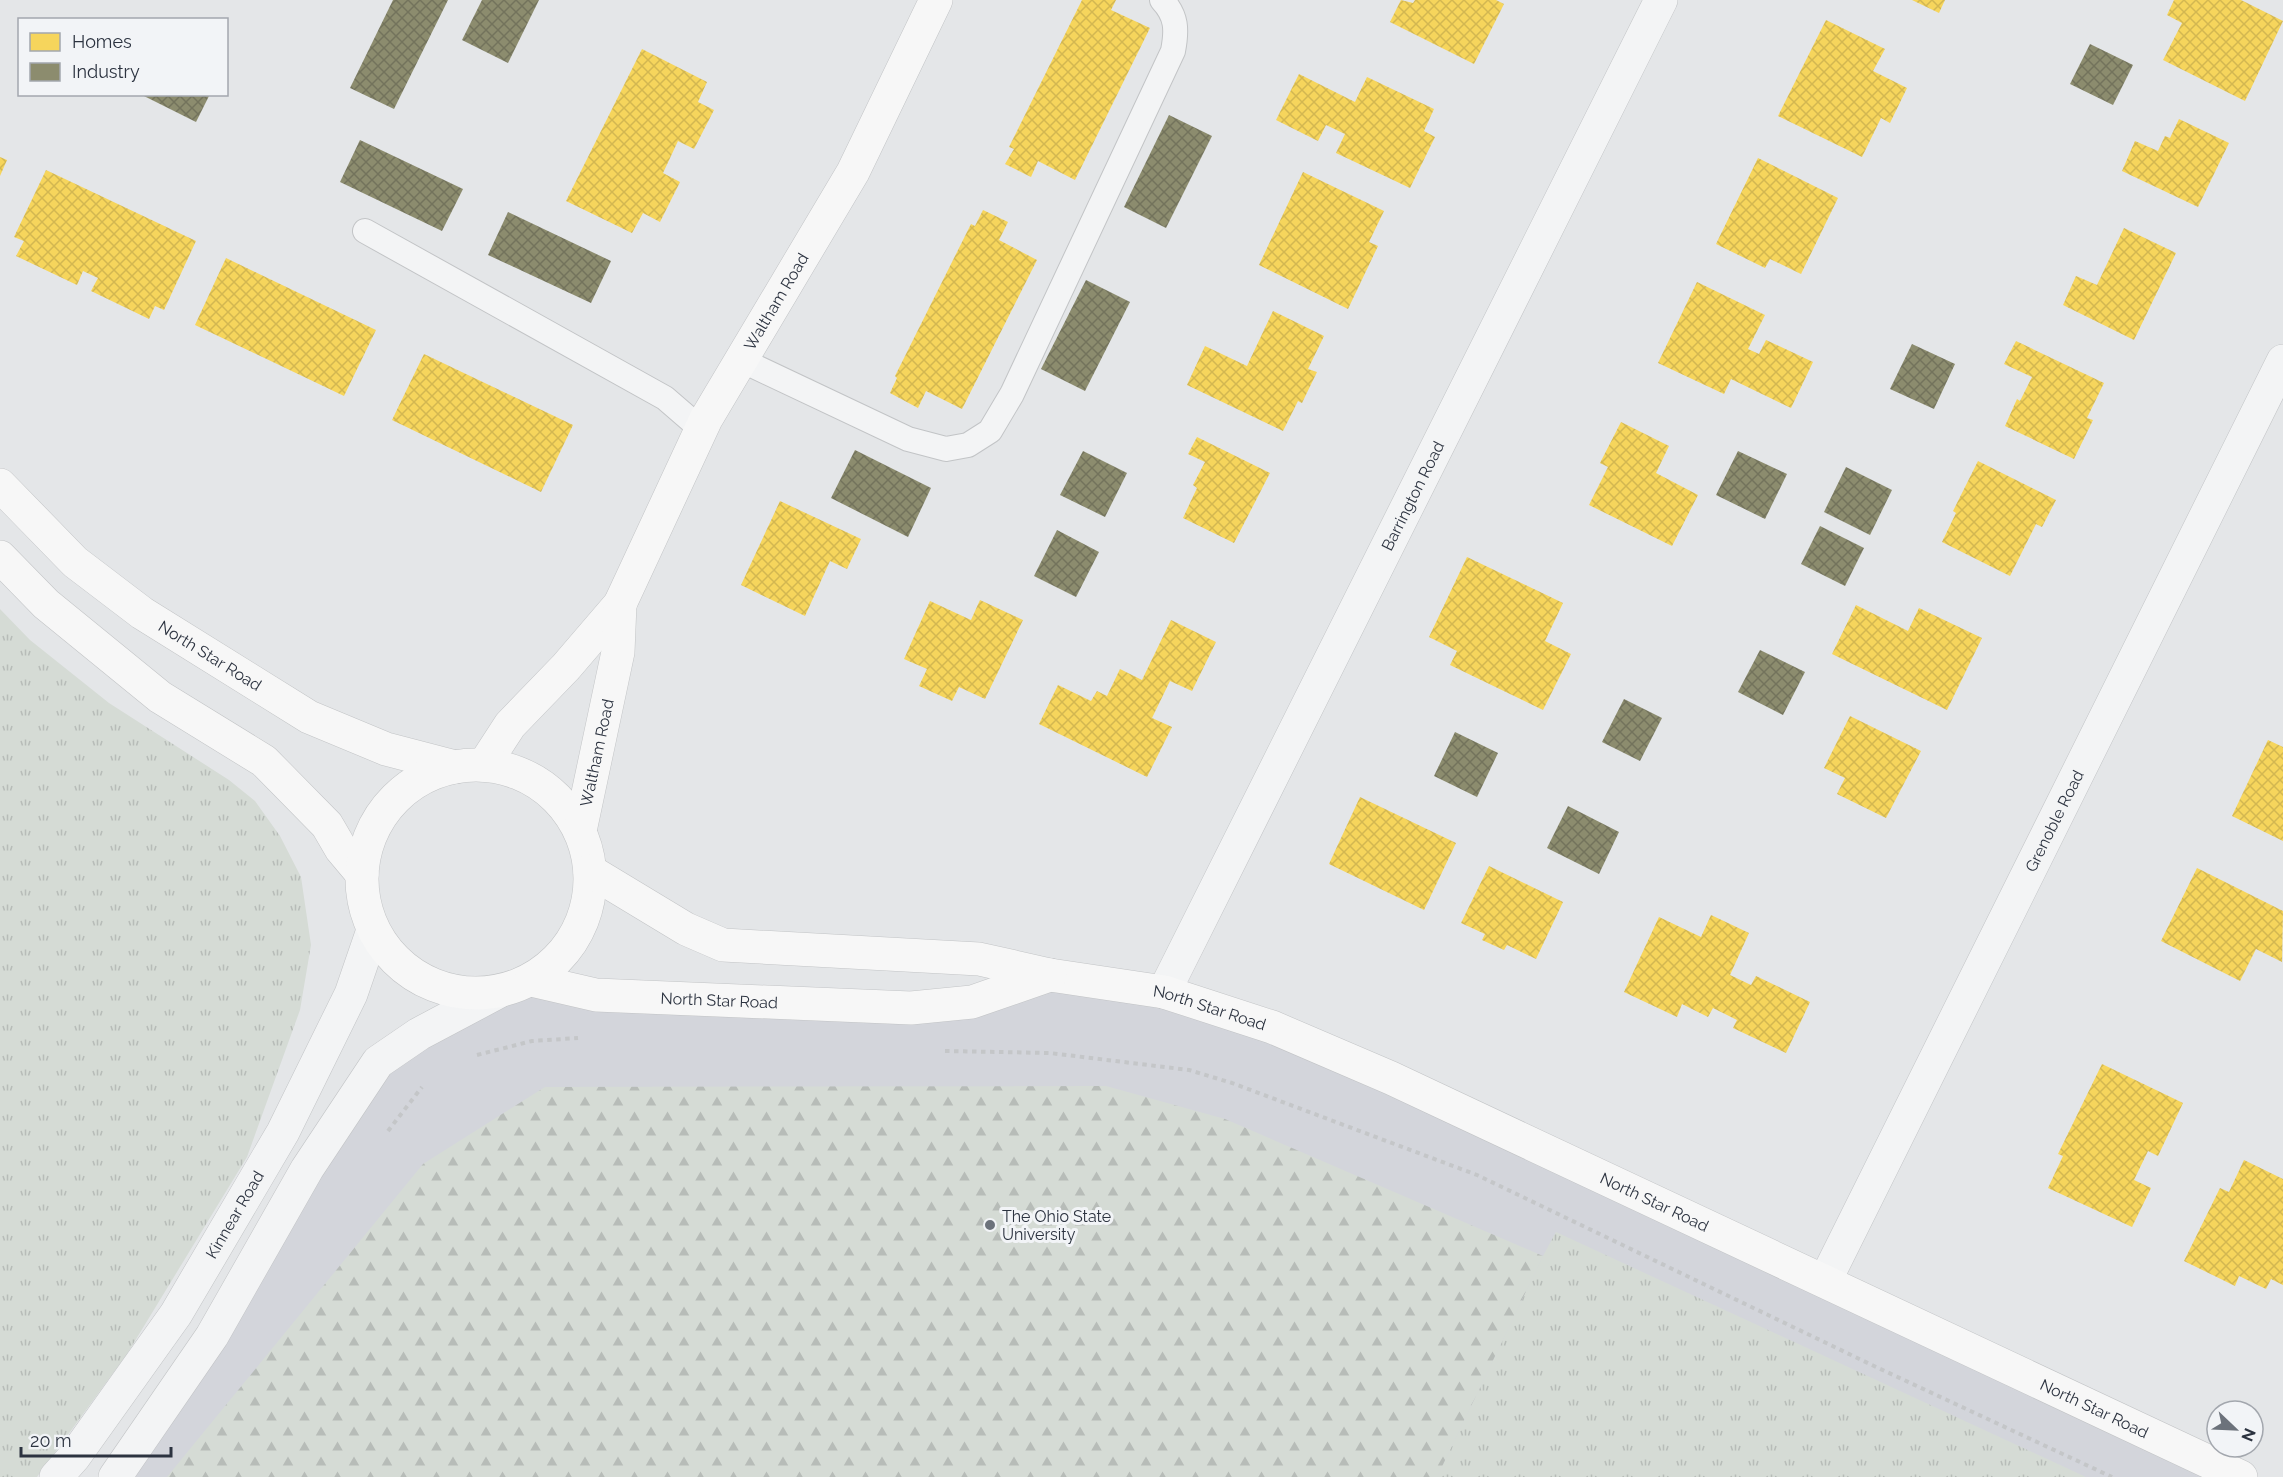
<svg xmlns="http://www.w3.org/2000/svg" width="2283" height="1477" font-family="Raleway,sans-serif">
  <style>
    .built { fill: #d3d5db }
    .grass { fill: url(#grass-tufts) }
    .forest { fill: url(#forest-firs) }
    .homes { fill: url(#homes-cross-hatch) }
    .industry { fill: url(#industry-cross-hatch) }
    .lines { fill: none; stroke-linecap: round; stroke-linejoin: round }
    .lane-casing { stroke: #c2c4c6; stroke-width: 26 }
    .street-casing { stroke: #c2c4c6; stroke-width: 34 }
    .secondary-casing { stroke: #c2c4c6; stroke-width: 34 }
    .path { stroke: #c4c6c8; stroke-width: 4; stroke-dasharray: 4.5 4.5; stroke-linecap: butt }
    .lane { stroke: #f3f4f5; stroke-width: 24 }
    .street { stroke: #f3f4f5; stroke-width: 33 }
    .secondary { stroke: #f7f7f7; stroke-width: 33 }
    .poi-dot { fill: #6c727b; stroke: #f2f4f7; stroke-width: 2 }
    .labels { text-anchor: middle; stroke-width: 6; stroke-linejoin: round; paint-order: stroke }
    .street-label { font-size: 16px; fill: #2c3340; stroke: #f2f4f7 }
    .poi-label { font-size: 16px; fill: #2c3340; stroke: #f2f4f7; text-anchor: start }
  </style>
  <defs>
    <pattern id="grass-tufts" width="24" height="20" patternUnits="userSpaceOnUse" patternTransform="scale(1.5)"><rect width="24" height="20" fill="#d5dbd5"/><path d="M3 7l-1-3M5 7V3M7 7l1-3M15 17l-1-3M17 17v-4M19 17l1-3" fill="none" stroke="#b7bcb8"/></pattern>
    <pattern id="forest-firs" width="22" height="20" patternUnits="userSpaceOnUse" patternTransform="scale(1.5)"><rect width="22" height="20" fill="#d5dbd5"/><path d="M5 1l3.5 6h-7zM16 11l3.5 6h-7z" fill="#b7bcb8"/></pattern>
    <pattern id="homes-cross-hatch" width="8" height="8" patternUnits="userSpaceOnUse" patternTransform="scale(1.5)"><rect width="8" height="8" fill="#f6d55c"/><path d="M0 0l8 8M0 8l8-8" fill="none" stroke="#d3b751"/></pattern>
    <pattern id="industry-cross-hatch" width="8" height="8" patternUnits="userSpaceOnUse" patternTransform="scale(1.5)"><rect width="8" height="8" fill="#8c8c6e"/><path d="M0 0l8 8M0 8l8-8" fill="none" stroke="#73735c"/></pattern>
  </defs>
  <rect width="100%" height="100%" fill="#e4e6e8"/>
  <path class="built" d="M1050,975L1164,992L2241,1477H115L378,1062L498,992L531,980L911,1008Z"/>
  <g class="grass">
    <path d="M0,609L30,640L109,703L229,780L255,801L280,836L301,877L311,945L300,1010L247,1157L127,1354L37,1477H0Z"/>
    <path d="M1556,1232L2086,1477H1437L1543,1256Z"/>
  </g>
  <path class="forest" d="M1106,1086L1225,1119L1543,1256L1437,1477H167L423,1164L545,1087Z"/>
  <g class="homes">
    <path d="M1082,0H1116L1111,10L1150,28L1075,180L1038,161L1031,177L1005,164L1014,149L1009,147Z"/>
    <path d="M1401,0L1413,3L1415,0H1496L1504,4L1474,64L1390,22Z"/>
    <path d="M1912,0H1945L1939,13Z"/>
    <path d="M2174,0H2241L2283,21L2245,101L2163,60L2182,23L2167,15Z"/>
    <path d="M1826,20L1885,49L1873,71L1907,88L1890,123L1881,118L1862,157L1778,116Z"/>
    <path d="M642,49L707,82L698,102L714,110L694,149L678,141L663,173L680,182L660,222L643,213L632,233L566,201Z"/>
    <path d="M1299,74L1355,102L1367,77L1434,109L1424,131L1435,137L1410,188L1336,153L1345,134L1326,125L1318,141L1276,120Z"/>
    <path d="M2179,119L2229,143L2198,207L2122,171L2135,141L2158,151L2165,136L2170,138Z"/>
    <path d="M0,157L7,160L0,176Z"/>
    <path d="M1758,158L1838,198L1801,274L1770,259L1765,268L1716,244Z"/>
    <path d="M46,170L196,241L164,310L155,306L149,319L91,291L98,278L83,271L77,285L16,256L24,241L14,237Z"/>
    <path d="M1303,172L1384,211L1369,242L1378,246L1348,309L1259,265Z"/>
    <path d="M983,210L1008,222L999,240L1037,260L962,409L926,391L918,408L890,393L897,378L895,376L971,224L975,226Z"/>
    <path d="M2124,228L2176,253L2134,340L2063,305L2076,276L2097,285Z"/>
    <path d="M226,258L376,330L344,396L195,325Z"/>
    <path d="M1697,282L1765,315L1748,349L1759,354L1766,340L1813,362L1791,408L1731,379L1724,394L1658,363Z"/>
    <path d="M1273,311L1324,336L1308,369L1317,372L1302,403L1298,401L1283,431L1187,385L1205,346L1247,366Z"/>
    <path d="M2016,341L2104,383L2087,418L2093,420L2074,459L2005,426L2017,399L2020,401L2032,377L2004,364Z"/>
    <path d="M424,354L573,425L541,492L392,420Z"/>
    <path d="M1621,422L1669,446L1656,473L1698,495L1672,546L1589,505L1608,467L1600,463Z"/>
    <path d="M1197,437L1270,473L1234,543L1183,518L1197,488L1193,485L1205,462L1188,454Z"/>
    <path d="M1978,461L2056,500L2042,527L2036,524L2010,576L1942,542L1956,513L1953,511Z"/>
    <path d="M780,501L861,539L847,569L830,561L805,616L741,585Z"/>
    <path d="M1467,557L1563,603L1545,641L1571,654L1543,710L1450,665L1457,651L1429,637Z"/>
    <path d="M980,600L1023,620L985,699L959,687L952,701L919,686L927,669L904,659L930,601L971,620Z"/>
    <path d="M1856,605L1908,631L1919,608L1982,638L1947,710L1832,654Z"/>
    <path d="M1171,620L1216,642L1192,691L1170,681L1152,718L1172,727L1147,777L1039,724L1058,685L1091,701L1097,691L1107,696L1120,669L1142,680Z"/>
    <path d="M1850,716L1921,751L1886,818L1837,794L1845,778L1824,768Z"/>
    <path d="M2268,740L2283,747V841L2232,816Z"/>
    <path d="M1360,797L1456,843L1424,910L1329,864Z"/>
    <path d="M1489,866L1563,902L1536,959L1507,945L1504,950L1482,940L1485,934L1461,923Z"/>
    <path d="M2197,868L2283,911L2282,962L2256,949L2240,981L2161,941Z"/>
    <path d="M1711,915L1749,933L1730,975L1751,985L1756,976L1810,1002L1786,1053L1733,1028L1737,1020L1713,1008L1708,1017L1682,1004L1677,1017L1624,992L1659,917L1701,937Z"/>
    <path d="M2102,1064L2183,1103L2158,1156L2148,1151L2134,1180L2151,1188L2132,1227L2048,1188L2063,1156L2058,1154Z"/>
    <path d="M2244,1160L2283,1179V1285L2271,1279L2266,1289L2239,1276L2235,1286L2184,1261L2220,1188L2229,1192Z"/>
  </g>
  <g class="industry">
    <path d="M393,0H448L394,109L350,88Z"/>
    <path d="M482,0H539L508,63L462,40Z"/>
    <path d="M2090,44L2133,65L2113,105L2070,84Z"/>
    <path d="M140,94H210L196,122Z"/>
    <path d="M1169,115L1212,136L1166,228L1124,207Z"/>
    <path d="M360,140L463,189L442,231L340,182Z"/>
    <path d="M508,212L611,261L591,303L488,255Z"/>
    <path d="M1086,280L1130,302L1085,391L1041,369Z"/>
    <path d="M1912,344L1955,364L1934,409L1890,389Z"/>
    <path d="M855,450L931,488L908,537L831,498Z"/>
    <path d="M1083,451L1127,473L1105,517L1060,495Z"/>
    <path d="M1738,451L1787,474L1765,519L1716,495Z"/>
    <path d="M1846,467L1892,490L1870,535L1824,512Z"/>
    <path d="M1820,526L1864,548L1845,586L1801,564Z"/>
    <path d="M1057,530L1099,552L1076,597L1034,576Z"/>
    <path d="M1760,650L1805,672L1783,715L1738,692Z"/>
    <path d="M1624,699L1662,718L1640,761L1602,742Z"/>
    <path d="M1455,732L1498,753L1477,797L1434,776Z"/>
    <path d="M1568,806L1619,832L1599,874L1547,848Z"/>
  </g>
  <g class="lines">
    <defs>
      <g id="lane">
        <path d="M365,231L665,398L702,430"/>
        <path d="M741,360L908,439L946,449L968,445L990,431L1012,394L1173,51C1177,30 1177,16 1162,0"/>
      </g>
      <g id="street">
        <path id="s1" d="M1164,992L1661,0"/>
        <path id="s2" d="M1825,1281L2283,361"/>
        <path id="s3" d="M56,1477L74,1457L176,1314L283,1132L351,994L373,930"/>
        <path d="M115,1477L212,1336L307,1169L378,1062L419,1034L498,992"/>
      </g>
      <g id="secondary">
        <path id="s4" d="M0,485L75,562L142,613L309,717L386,749L455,767"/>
        <path d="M0,557L46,604L160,697L264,761L327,825L341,849L362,874"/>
        <path id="s5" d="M484,765L510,725L566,667L620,604L706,419L853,172L936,0"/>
        <circle cx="476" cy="879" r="114"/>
        <path id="s6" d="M580,831L618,652L620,604"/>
        <path id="s7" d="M590,871L686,929L723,945L979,959L1050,975L1164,992L1272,1027L1391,1078L2241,1477"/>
        <path id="s8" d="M531,980L596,995L911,1008L972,1002L1050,975"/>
      </g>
    </defs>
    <use href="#lane" class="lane-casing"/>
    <use href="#street" class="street-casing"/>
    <use href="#secondary" class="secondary-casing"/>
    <g class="path">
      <path d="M945,1051L1050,1053L1189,1070L1232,1083L1477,1175L1874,1366L2112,1477"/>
      <path d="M477,1055L532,1041L578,1038"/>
      <path d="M388,1131L422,1087"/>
    </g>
    <use href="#lane" class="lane"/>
    <use href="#street" class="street"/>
    <use href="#secondary" class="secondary"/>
  </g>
  <circle class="poi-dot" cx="990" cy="1225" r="6"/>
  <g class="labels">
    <g class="street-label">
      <text dy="6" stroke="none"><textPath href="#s5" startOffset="552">Waltham Road</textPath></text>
      <text dy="6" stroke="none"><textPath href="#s1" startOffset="555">Barrington Road</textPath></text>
      <text dy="6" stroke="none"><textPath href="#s4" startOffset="272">North Star Road</textPath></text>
      <text dy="6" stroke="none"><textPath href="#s6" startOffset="80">Waltham Road</textPath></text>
      <text dy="6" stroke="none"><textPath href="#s2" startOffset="514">Grenoble Road</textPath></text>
      <text dy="6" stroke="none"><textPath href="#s8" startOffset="190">North Star Road</textPath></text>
      <text dy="6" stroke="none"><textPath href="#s7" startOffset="645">North Star Road</textPath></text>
      <text dy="6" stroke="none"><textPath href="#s7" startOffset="1131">North Star Road</textPath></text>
      <text dy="6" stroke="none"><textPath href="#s3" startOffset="318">Kinnear Road</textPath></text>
      <text dy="6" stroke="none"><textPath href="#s7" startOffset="1617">North Star Road</textPath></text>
    </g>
    <g class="poi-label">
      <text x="1002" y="1222">The Ohio State<tspan x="1002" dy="18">University</tspan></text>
    </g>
  </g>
  <rect x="18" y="18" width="210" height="78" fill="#f2f4f7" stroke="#a3a7ae" stroke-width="1.5"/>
  <rect x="30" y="33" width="30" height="18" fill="#f6d55c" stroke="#a3a7ae" stroke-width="1.5"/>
  <text x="72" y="48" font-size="18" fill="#2c3340">Homes</text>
  <rect x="30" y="63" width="30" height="18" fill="#8c8c6e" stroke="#a3a7ae" stroke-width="1.5"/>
  <text x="72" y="78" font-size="18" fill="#2c3340">Industry</text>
  <g transform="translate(2235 1429) rotate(113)"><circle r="28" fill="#f2f4f7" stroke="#a3a7ae" stroke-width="1.5"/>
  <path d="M0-4.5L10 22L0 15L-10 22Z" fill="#6c727b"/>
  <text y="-9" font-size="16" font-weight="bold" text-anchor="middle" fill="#2c3340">N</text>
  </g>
  <path d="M21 1447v9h150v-9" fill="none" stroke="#2c3340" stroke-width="3"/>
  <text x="30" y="1447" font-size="18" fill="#2c3340" stroke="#f2f4f7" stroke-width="4.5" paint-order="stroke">20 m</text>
</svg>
